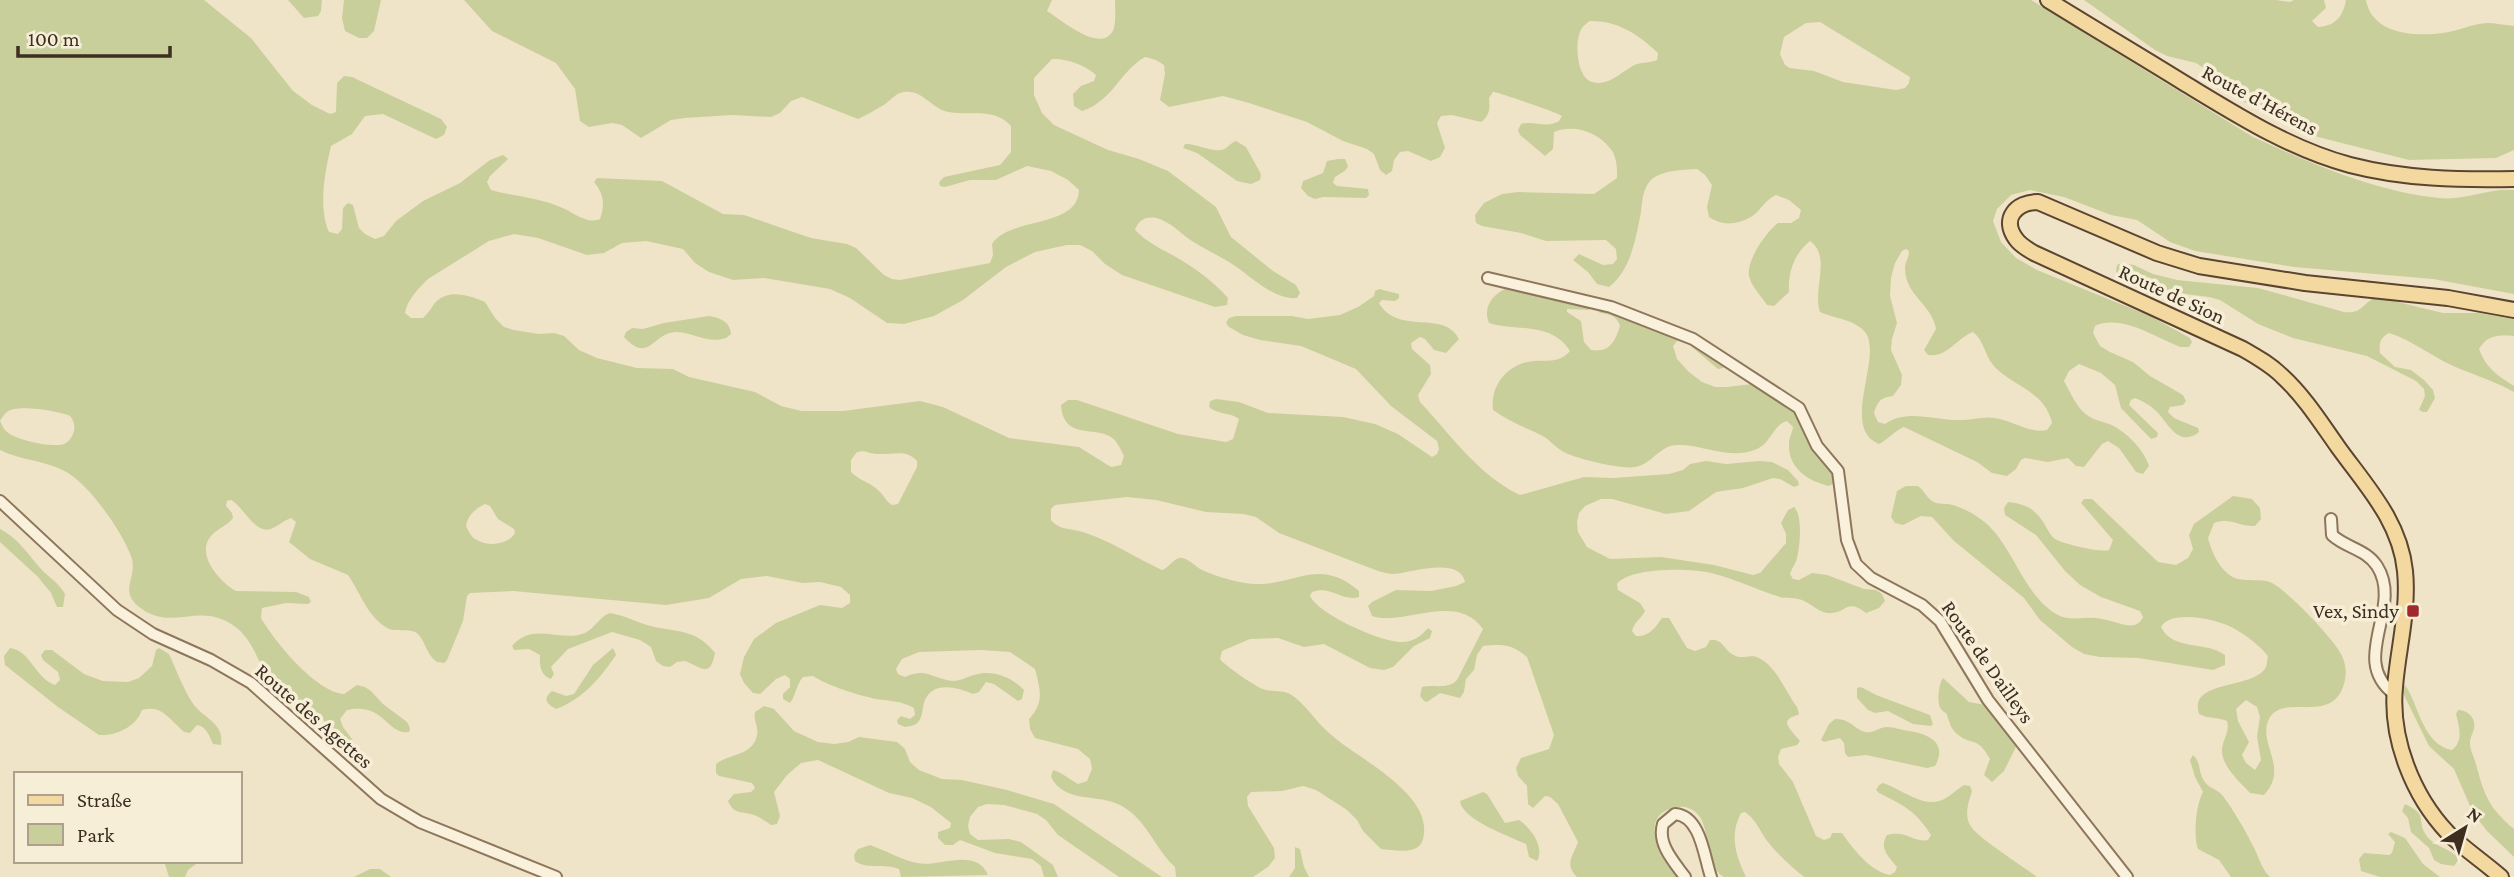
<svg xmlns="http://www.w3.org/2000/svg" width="2514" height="877" font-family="'Crimson Pro',serif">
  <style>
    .green { fill: #c9cf9b; fill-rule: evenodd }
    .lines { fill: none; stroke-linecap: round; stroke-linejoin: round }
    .minor-casing { stroke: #8d765c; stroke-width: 14 }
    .major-casing { stroke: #5b4430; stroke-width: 18 }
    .minor { stroke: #faf1dc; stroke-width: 10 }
    .major { stroke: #f3d9a0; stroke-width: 14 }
    .poi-dot { fill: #9e2a2b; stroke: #f7eed8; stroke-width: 2.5 }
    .labels { text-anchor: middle; stroke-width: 7; stroke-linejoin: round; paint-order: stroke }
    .street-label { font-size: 21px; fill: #3d2e20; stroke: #f7eed8 }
    .poi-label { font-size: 21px; fill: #3d2e20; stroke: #f7eed8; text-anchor: end }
  </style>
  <rect width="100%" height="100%" fill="#f0e4c8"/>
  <g class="green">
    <path d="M0,0H204L251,38L293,91L312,105L330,114L336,112L337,83L344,76L352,77L441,119L447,127L444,135L436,139L383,114L365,116L352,134L331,146C325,172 318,207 329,232L338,234L342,229L343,208L348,203L353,205L359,228L365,234L375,239L384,236L396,221L423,201L460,183L490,160L503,155L508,159L490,176L487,182L491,190C516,197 540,197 565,209C577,215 587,224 600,219C605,204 604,194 594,182L597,178L662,181L723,214L744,215L811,238L847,244L856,248L884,275L892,279L900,280L990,263L993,255L992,244C1010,216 1078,229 1079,190L1068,180L1051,171L1027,166L996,180H970L945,187L940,186L939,182L944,177L1000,165L1011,152V126C994,107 972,116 949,112C931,110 922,86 900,93C894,95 888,103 882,106C874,111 866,115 858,119L802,97L791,101L780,113L771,117L733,115L685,118L671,120L641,138L622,125L612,123L589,127L580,121L575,89L556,63L492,31L464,0H1052L1047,11C1060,19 1104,57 1114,28C1116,20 1115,8 1115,0H2031L2253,137C2310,163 2376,192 2439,198C2464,201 2489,188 2514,190V294L2433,279L2294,267L2195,251L2170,242L2137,220L2111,215L2064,197L2030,190L2011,195L1997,209L1993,221L2001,242L2016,258L2037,270L2150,316L2190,338L2192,342L2189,347H2180C2155,337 2121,314 2095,326L2093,333L2100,346L2110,352L2133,362L2150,376L2183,395L2186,401L2183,405L2170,407L2168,412L2174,418L2198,428L2199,432C2180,447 2170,427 2159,414C2152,406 2144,402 2135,398L2131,400L2129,405L2158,433L2157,437L2151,439L2121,408L2115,385L2101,373L2079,364L2069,371L2064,381C2071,393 2077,410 2090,417C2095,420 2101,421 2106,423C2123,428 2144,449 2149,466L2143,474L2136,472L2119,448L2108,441L2102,444L2084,467L2076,466L2068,458L2048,462L2025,458L2021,460L2016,469L2007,476L1992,473L1977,462L1904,427C1894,431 1889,439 1879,444C1839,428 1884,356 1865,332C1854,319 1835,319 1820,312C1812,289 1832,257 1810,241C1794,254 1788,272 1789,292L1774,306L1767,305C1762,297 1751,286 1749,276C1746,261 1766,232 1778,223H1791L1799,218L1801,210L1789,200L1776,195C1762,202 1762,210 1751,217C1737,225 1721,226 1709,217L1707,207L1712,185L1705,175L1697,169C1683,170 1660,170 1650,181C1643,189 1642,202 1641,212C1636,238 1631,270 1609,287L1597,284L1588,272L1573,260L1579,254L1603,265L1613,264L1617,259L1616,249L1606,240L1546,241L1521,233L1482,226L1476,223L1475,215L1484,203L1502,194L1518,192L1594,194L1617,178C1617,167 1617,155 1609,147C1596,131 1572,124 1554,132L1553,149L1545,156L1520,135L1518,130L1521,124C1535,120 1545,129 1559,121L1562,116C1558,113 1498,92 1493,92L1489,98C1490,109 1490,115 1481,122L1452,115L1441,116L1437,123L1445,148L1440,157L1431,161L1408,151L1400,152L1394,160L1392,171L1386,175L1380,170L1374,154L1367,149L1343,141L1307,122L1249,103L1223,96L1169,107L1160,100L1165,74L1164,65L1156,60L1145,57C1120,71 1113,101 1082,111L1074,106L1073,94L1081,86L1094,81L1096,75C1086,65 1065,58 1052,59L1034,78V95L1042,113L1054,125L1108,150L1139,159L1168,171L1216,207L1231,237L1273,271L1296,285L1300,293L1297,298C1274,300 1253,278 1235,266C1222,257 1206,250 1192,241C1181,234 1170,221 1156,218C1145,216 1138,221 1135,230C1148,243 1160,248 1176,257C1194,267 1214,282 1228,298L1227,305L1215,307L1122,275L1105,264L1092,251L1080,245H1067L1035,252L1006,267L963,300L934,316L904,324L887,323L850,298L830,289L764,278L733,280L709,272L695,263L683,249L646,241L622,243L604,253L587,255L538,238L514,234L489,241L428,279C419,288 407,300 405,313L411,318H423C428,313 431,309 434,304C447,288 469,295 485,302L495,318L504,327L514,330L539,334L554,333L564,336L579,350L597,358L637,368L673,369L689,377L755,392L781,406L802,411H843L920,401L943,407L1009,438L1079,447L1111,467L1121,465L1124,456C1120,448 1116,438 1107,435C1089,428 1063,437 1061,405L1068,400H1077L1178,434L1226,442L1233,439L1239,419C1230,412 1218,415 1209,407L1210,401L1216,399L1239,402L1268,413L1343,417L1375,424L1398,434L1432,457L1437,454L1439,449L1437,441L1391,406L1356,369L1301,346L1260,340L1243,335L1229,327L1226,323L1229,318L1236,316H1292L1308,319L1340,315L1358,307L1374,296L1375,291L1379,289L1399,294V298L1395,301L1382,300L1379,303C1398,336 1444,309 1459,339L1446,353L1434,350L1425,339L1420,337L1411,343L1412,349L1430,365L1431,374L1418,395L1420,402C1450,434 1479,476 1520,495L1584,477L1613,478L1669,474L1683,470L1690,464L1706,461L1726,464L1759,461L1772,462L1788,470L1798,481L1799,485L1794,487L1780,479L1773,478L1743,488L1716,492L1689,511L1666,514L1612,499H1601L1585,506L1579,513L1577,522L1578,532L1587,547L1610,559L1661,557L1714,565L1753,575L1760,573L1786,543V534L1781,523L1788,510L1794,507C1803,515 1800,546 1797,558C1796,563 1792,568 1790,574L1793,579L1799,580L1812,573L1827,575L1864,589L1876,590L1882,594L1885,601L1879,608L1866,613C1845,597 1847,615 1827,613C1816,611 1809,601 1798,599C1791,597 1784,599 1777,596C1755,589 1733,578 1711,573C1690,568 1630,567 1617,584L1618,590L1640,603L1645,611C1641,619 1634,622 1632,631L1636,636C1649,637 1655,628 1662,618H1669L1687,648L1695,651L1706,647L1710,640C1723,639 1723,648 1732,654C1742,661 1750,653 1759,658C1776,666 1786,692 1797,707L1799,714C1796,716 1792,716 1789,719C1782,724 1797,736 1800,741L1797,745L1781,749L1778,757L1779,764L1793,782L1816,836L1824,840L1830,838L1832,833H1842C1853,849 1870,871 1890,875L1895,872L1897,867C1888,856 1879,848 1887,835C1908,830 1912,843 1928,840L1931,835C1916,811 1903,805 1879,793L1876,790L1879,785L1883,783C1902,789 1926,811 1946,798C1953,794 1957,789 1964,785L1970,786L1972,791C1969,801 1964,814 1970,825C1977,838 2023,866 2037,877H1804C1790,866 1775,852 1765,838C1758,827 1755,819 1745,812L1741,813C1729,835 1736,856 1746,877H1724C1699,863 1716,817 1688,808C1682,805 1673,808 1667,810C1639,823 1666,862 1677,877H1577C1564,864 1573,856 1578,842L1558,804L1550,797L1545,796L1533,808L1528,804L1527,786L1518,776L1516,768L1521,758L1549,749L1554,735L1527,657C1512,644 1502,644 1483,646L1477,655L1474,670L1466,679L1464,692L1460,698L1440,693L1427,702L1424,701L1420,696L1422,687C1433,684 1448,690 1457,680L1483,629C1456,591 1404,627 1372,616L1368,606L1372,602L1396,590L1431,591L1456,586L1465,582C1459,556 1411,573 1394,574C1389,574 1383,572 1378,571L1279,533L1256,517L1243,514L1206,512L1156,500L1127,497L1055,505L1051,509V520C1060,531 1073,528 1086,533C1113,542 1136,558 1162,570C1169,568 1172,560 1179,558C1186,556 1196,567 1202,570C1217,577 1239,583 1255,584C1297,585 1319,557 1359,591V597C1342,602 1331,585 1312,592L1310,596C1320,615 1377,640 1399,642C1412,643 1420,637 1428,628L1432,631L1430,638L1414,646L1393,667L1384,670L1370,668L1324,644L1304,647L1278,638L1250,639L1222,651L1220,659C1224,665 1256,687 1263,689C1271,692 1282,690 1290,694C1305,703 1315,721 1328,732C1355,758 1435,793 1423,839C1419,856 1394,850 1381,849L1363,831L1357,820L1347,810L1316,790L1303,786L1282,791L1251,792L1247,797L1248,806L1274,848L1275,858L1268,867L1253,877H1176L1175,867C1155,849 1146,818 1120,805C1096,793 1065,804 1051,777L1053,770C1063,773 1069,779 1078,784L1087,781L1092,769L1090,759L1078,749L1035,738L1030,729L1029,719C1045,702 1040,689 1035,669L1010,652L981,650L919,652L902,659L896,669L898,674L905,677C927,667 932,679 953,681C960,681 967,677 974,675C992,669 1012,677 1024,690L1022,699L1018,701L994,684L986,682L979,692L973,694C957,687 931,680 924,703C922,710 923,719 916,724C913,726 909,726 905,727L898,724L897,720L901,716L910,719L915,715L914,708C902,701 890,701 876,699C858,695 828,686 813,676L803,677C796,685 796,695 790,703L783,699V694L790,687V679L785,675L776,679L760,694L753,693L744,683L740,674L744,657L754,639L776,623L820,605L842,608L850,603V595L841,587L820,582L802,583L767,576L741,579L709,598L666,605L513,591L470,593L467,596L463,621L447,660L444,663L437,662C427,655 426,644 419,635C413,627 395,633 387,628C367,616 360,592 348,575L310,559L289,542L296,522L291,518C283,521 278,526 271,529C255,535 243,506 231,500L227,501L226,506L232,513L233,518C227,526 218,528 211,536C195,554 220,582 236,591L296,592L309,597L311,602L308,604L286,603L262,608L261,618C275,642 316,692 344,694L357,685L365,687L371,691L383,704L407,722L410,728L409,732C386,735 385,702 347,710L340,719L343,727L355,743L352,747L344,744L333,728L270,678C256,661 255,644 238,629C202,599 174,632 142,609C116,591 139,578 131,556C122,532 95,494 75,478C53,460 24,462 0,450V421C2,425 3,428 6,431C14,440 53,448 64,444C69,442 72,437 74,431C75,425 74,421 70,416C58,411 17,404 7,412C4,414 2,418 0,421ZM1590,21C1618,21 1638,34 1658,53L1657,60C1650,63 1644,62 1637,64C1622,70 1610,87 1592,82C1576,77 1574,40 1582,28C1583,26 1588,22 1590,21ZM1820,22L1910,77L1909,83L1905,88L1896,90L1843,82L1814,71L1790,68L1785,65L1780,54L1784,37L1806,23ZM1906,249L1909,251C1909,258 1905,262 1905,268C1905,296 1932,304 1936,329L1924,350L1928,355C1947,358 1957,338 1973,332C1985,342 1984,354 1993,365C2012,387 2045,390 2052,423L2047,430C2030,434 2012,420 1994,418C1984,416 1972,420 1961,420C1936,421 1907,408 1885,424L1878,422L1874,413C1878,401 1880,398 1893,396L1901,385L1902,375L1891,350L1892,339L1897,323L1890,296L1891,278L1895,263L1902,251ZM864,451C885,460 903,445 917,461V467L898,504L892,505C886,501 885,497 880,492C872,483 860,481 851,472V460L857,452ZM485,504L490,506L498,519L514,529L515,533C508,545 488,547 477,540C471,537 469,532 466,526C468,515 475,509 485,504Z"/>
    <path d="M288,0H322L321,11L318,16L304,18Z"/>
    <path d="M344,0H381L374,31L367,38H359L345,31L342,18Z"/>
    <path d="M2084,0H2276L2290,2L2294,0H2324L2326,8L2312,21L2318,27C2335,26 2343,17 2346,0H2366C2372,34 2414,37 2443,33C2458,31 2472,24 2486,23C2495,23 2505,25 2514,26V150L2496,158L2409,160L2318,137L2293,128L2233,96L2216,82L2207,70L2196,63L2167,56L2155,50Z"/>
    <path d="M1236,141L1246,147L1261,174L1260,180L1251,184L1237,181L1197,153L1183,148L1185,144C1197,143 1216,155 1226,148C1229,146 1232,142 1236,141Z"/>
    <path d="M1338,159H1345L1348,166L1346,170L1335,177L1333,183L1337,186L1368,189L1369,195L1366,198L1323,197L1315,199L1308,196L1301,188L1303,181L1323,173L1327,161Z"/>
    <path d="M2121,263L2134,265L2153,274L2177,280L2258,288L2344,312C2364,314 2361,303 2377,297L2443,313H2478L2514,319V336C2499,335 2487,335 2479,349C2485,367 2498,376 2514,386V392C2494,381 2474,375 2453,366C2431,356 2412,340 2389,333C2380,338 2379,343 2380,353L2395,367L2411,370L2424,380L2433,390L2435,398L2427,412H2423L2419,410L2425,396L2424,389L2416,381L2367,356L2293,338L2258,324L2220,300L2209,297L2177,293L2161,297L2150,295L2119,278L2116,271L2117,265Z"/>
    <path d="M1509,287L1552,299L1585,304L1589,307V310L1567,309V312L1581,321L1584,342L1591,350C1609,353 1615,342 1620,326C1617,316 1610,314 1600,313L1596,309L1664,323L1725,365L1723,368L1718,369L1687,343L1677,341L1673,346L1677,359L1689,372L1702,382L1715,387H1727L1752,384L1773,393L1796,413L1813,452L1836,478L1835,483L1829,486C1808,481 1788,468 1789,444C1789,438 1792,433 1793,427L1787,421C1773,425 1771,443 1757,449C1730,461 1704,444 1677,445C1660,445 1651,465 1635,467C1623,470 1572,458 1562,451C1554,446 1549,439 1541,435C1524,427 1508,421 1493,410C1490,385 1508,363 1534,361C1548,360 1560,363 1570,351C1551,321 1517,332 1489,323C1482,306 1494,293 1509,287Z"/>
    <path d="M709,316C720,318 730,321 731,334L726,338C709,344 694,333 677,332C652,332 650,365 624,337L626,332L632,328L643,329L664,323Z"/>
    <path d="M1906,486H1918C1924,490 1926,497 1932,501C1938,505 1946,503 1953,505C1966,509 1980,517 1990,527C2015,552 2025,597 2058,615C2070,621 2082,617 2095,618C2100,618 2106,620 2111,621C2122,624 2137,631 2143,617L2140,611L2101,597L2080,585L2065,571L2036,535L2005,515L2004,508L2008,502C2026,504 2036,509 2045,525C2048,530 2050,535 2055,539C2063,544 2102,553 2109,550L2113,540L2081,503L2084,499H2092L2158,562L2176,565L2188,558L2193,549L2189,535L2194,524L2233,496L2252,499L2260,508L2261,519L2255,526C2239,527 2230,517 2214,523L2208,538C2212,553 2221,574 2238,579C2248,581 2260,579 2270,582C2284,587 2334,639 2341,654C2346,663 2347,673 2344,684C2332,726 2283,692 2269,719C2257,744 2290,767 2264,795L2250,793C2239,781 2221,766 2222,749C2223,739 2230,732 2227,721C2218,717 2208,719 2199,714C2188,679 2254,690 2266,667C2267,663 2267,659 2268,656C2258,644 2246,635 2233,628C2217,619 2171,609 2161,627C2172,651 2207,641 2225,655V665L2213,670L2138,658L2100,657L2084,654L2072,647L2040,620L2024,598L1954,541L1932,517L1921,516L1903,525L1895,523L1891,517L1897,491ZM2246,700L2257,707L2260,717L2257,737L2261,760L2255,770L2246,763L2242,755L2249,742L2238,721L2236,709Z"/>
    <path d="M0,529C20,539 30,558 45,573C53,580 60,585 65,594L63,607H57L51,593L38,577L0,542Z"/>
    <path d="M610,613C623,615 634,621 647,625C674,633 695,627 715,653C710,680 700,666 685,661L677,662L670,667L663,666L656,661L651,647L640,640L612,632L568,649L551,667L554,674L551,679C541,676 539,665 540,655L529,649L514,650L512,646C533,621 561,643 585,633C595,628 599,617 610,613Z"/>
    <path d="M10,648C30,650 35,678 55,685L60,680L58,672L43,660L41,655L45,650H52L84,674L103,681L128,682L139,678L152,666L156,650L159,648L169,654C177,671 183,689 194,705C204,718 225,724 221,745L213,744C210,737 206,726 197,725L190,733L184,732C170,720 162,704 142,710C136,727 116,736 99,735L58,707L5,665L4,656Z"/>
    <path d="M613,648L616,655C601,677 582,700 556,709C547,704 542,699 552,691L566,696L574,694L593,665Z"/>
    <path d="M1943,678L1969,702L1985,705L2002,723L2016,747L2004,771L1992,782L1984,775L1990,759C1976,734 1971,747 1956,733C1951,728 1950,724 1948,718C1945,709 1947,716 1941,709C1936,703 1939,683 1943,678Z"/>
    <path d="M2405,685C2419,705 2423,745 2452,750C2464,741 2459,727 2456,714L2458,710C2465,710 2472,714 2474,722C2476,730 2470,735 2470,743C2470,750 2474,757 2476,764C2484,795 2489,808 2514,829V857L2487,831L2473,813L2454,769L2429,746L2402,691Z"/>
    <path d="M1861,687L1876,695L1930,715L1933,724L1931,726L1913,724L1888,711L1875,713L1868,710L1857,698V688Z"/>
    <path d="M764,706L774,709L794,731L818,742L834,744L848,742L859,737L897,742L905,749L910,762L919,770L942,779L962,780L1007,790L1054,804L1162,877H1119L1058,835L1046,820L1037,814L1004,805L987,804L978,807L970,817L968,826L970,834L978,840L1009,839L1021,842L1053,865L1058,877H1044L1041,866L1032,859L995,853L960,840L953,845H945L938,838V832L950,828L951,823L931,807L912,798L889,793L818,760L801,763L787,775L774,792L780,816L777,824L771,825C766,822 760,817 754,815C742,811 734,815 728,801L734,794L751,792L755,788L752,783L719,776L716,773V764C730,753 753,756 757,735C759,726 753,721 755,712Z"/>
    <path d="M1835,719C1849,718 1853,728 1865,732C1873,734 1879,727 1887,727C1894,727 1902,730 1909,731C1929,734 1948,743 1935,766L1927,768L1866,755L1848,757L1845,753L1844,743L1840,738L1824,742L1821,740L1829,724Z"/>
    <path d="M2193,755C2201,762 2198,770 2203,779C2208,789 2217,788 2223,796C2234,811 2244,828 2252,844C2259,856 2260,867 2270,877H2231L2219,860L2198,849C2193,836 2196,804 2203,792L2195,777L2190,760Z"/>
    <path d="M1483,792L1487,794L1505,823L1519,820C1531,828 1545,847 1537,861L1529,857L1526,844C1509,836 1462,820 1460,801Z"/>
    <path d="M2405,804C2429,815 2416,820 2426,835C2434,847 2451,848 2459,859L2454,866L2441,864L2434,860L2429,848L2411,832L2408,818L2402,811Z"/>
    <path d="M2391,832L2405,838L2423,864L2440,877H2380L2361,871L2359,859L2364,853L2389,855L2392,853L2395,842L2388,834Z"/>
    <path d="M870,845C885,850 904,861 917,863C938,868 976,846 988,875L901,877L899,869C884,863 867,870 855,861L854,855L858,849Z"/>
    <path d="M1295,847L1300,849L1304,867L1309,877H1289L1295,868Z"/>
    <path d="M164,861H200L188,870L185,877H169Z"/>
    <path d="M370,869H380L391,877H354Z"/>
  </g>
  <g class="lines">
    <defs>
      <g id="minor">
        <path d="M1488,278L1611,307L1693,339L1799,408L1817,446L1838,471L1847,540L1856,564L1871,578L1922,605L1940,621L1988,700L2127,877"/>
        <path d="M0,501L117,610L153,634L211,660L251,683L381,799L420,822L556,877"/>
        <path d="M2331,519L2332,535C2346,548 2366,549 2377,566C2404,608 2348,659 2394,694"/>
        <path d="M1685,877C1674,862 1657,844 1663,824L1675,814C1701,816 1704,857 1711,877"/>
      </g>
      <g id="major">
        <path d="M2048,0C2093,28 2139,55 2184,83C2237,115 2290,149 2350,165C2404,179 2459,180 2514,179"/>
        <path d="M2501,877C2484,862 2464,849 2448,833C2413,796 2390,739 2395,687C2398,649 2409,610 2405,571C2400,521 2366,486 2338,447C2321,423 2304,396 2282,376C2271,365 2257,357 2243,349L2034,253C2027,249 2020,245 2016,239C2001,219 2016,202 2038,202L2157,253L2199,266L2305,283L2448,298L2514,310"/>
      </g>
    </defs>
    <use href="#minor" class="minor-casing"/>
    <use href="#major" class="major-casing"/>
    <use href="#minor" class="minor"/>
    <use href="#major" class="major"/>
  </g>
  <rect class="poi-dot" x="2406" y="604" width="14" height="14" rx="3.5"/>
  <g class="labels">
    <g class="street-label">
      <text transform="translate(2260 100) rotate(28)" y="7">Route d'Hérens</text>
      <text transform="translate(2172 294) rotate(25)" y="7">Route de Sion</text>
      <text transform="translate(1988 662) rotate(55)" y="7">Route de Dailleys</text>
      <text transform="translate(314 716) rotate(41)" y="7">Route des Agettes</text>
    </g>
    <g class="poi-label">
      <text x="2399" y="618">Vex, Sindy</text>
    </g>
  </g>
  <rect x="14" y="772" width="228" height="91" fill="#f7eed8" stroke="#ada18e" stroke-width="2"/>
  <rect x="28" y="795" width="35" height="10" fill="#f3d9a0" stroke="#ada18e" stroke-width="2"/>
  <text x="77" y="807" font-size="21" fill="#3d2e20">Straße</text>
  <rect x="28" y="824" width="35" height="21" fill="#c9cf9b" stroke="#ada18e" stroke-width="2"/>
  <text x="77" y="842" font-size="21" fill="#3d2e20">Park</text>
  <g transform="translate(2465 828) rotate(37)" stroke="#f7eed8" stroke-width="5" paint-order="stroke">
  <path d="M0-5L12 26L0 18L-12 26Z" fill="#3d2e20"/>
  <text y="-10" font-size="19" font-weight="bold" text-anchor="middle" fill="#3d2e20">N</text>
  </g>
  <path d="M18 46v10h152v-10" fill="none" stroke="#3d2e20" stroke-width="3.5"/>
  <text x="28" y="46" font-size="21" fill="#3d2e20" stroke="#f7eed8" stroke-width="5" paint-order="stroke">100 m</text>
</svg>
